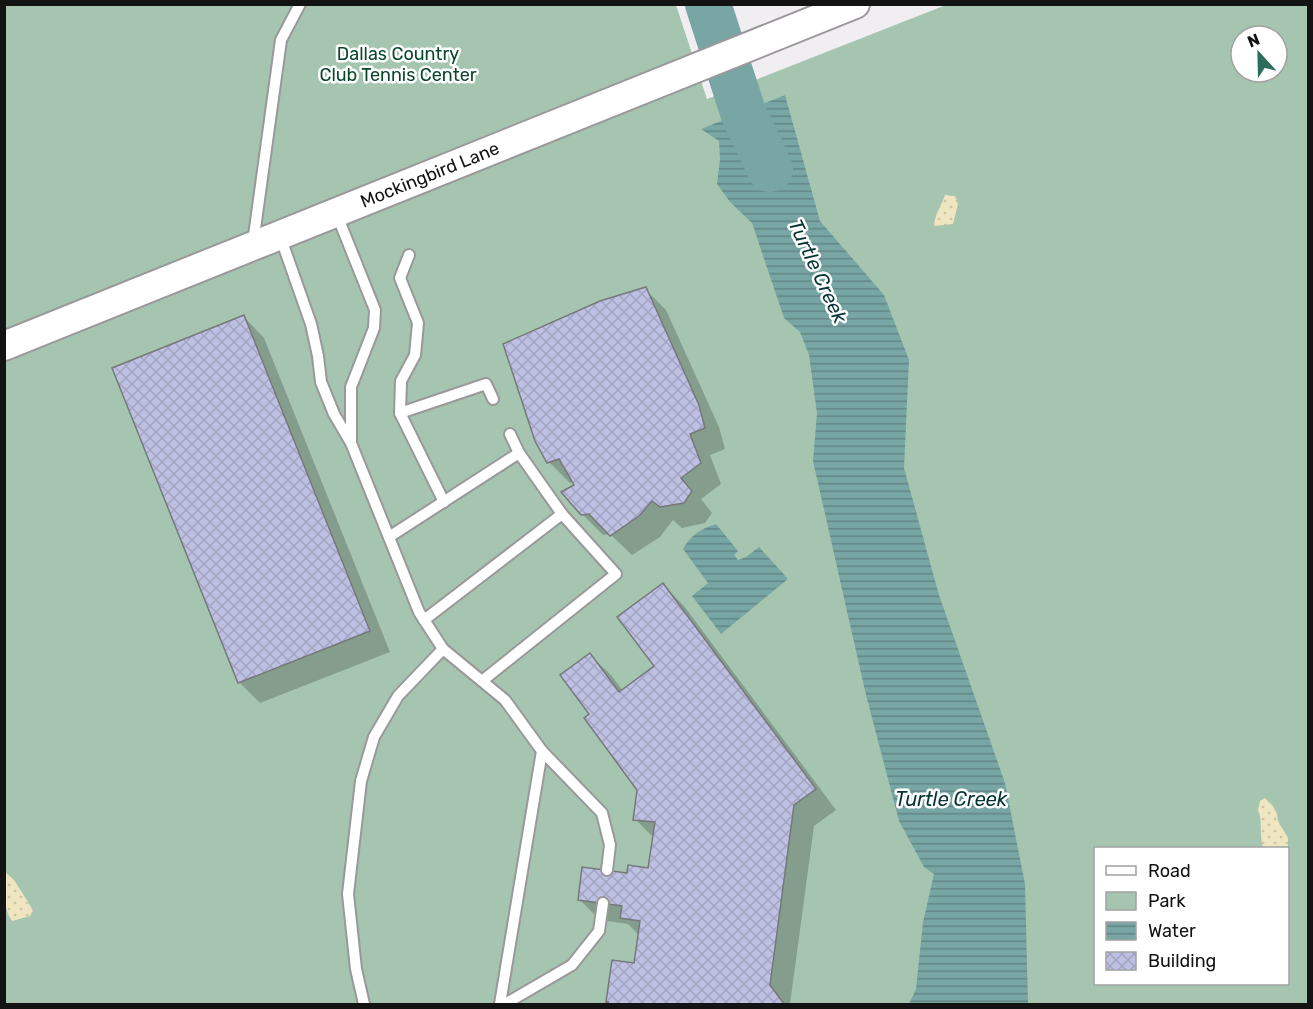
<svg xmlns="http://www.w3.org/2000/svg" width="1313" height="1009" font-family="Rubik,sans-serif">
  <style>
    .green { fill: #a5c5b0; fill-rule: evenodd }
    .sand { fill: url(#sand-dots) }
    .water { fill: url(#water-rules) }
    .shadow { fill: #0003 }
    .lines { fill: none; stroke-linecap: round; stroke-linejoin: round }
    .river { stroke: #78a6a5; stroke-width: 46 }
    .building { fill: url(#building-cross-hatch); stroke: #77787a; stroke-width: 1.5 }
    .lane-casing { stroke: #9a989a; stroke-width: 14 }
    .secondary-casing { stroke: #9a989a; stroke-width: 32 }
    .lane { stroke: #fff; stroke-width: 10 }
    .secondary { stroke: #fff; stroke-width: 28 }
    .labels { text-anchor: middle; stroke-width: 5; stroke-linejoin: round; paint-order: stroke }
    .park-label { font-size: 18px; fill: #0a482a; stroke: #fff }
    .street-label { font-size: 18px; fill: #131313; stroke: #fff }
    .water-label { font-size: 20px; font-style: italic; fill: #073536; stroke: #fff }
  </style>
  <defs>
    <pattern id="sand-dots" width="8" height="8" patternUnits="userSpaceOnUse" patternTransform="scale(1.5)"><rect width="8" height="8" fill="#efe5c0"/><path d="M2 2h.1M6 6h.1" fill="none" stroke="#ccc4a4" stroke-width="1.8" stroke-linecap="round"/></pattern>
    <pattern id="water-rules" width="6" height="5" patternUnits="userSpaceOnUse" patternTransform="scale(1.5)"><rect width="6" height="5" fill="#78a6a5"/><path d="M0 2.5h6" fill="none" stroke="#618685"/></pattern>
    <pattern id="building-cross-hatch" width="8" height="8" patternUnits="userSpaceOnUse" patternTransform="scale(1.5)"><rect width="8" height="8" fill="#bdc0e3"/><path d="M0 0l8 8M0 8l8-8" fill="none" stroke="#a2a4c2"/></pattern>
  </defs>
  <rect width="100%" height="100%" fill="#f0eef1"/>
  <path class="green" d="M5,5H676L707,99L946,5H1308V1004H5ZM1241,36H1277V72H1241ZM1096,848H1288V984H1096Z"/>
  <g class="sand">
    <path d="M945,195L955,196L958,204L953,224L934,226C935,213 941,207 945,195Z"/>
    <path d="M1265,798L1273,806L1277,814L1278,821L1288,838V849L1263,848C1259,834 1263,821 1258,810L1260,801Z"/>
    <path d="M5,872L14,880L33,910L30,916L12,921C2,905 4,891 5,872Z"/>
  </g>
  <g class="water">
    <path d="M785,95L820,221L884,295L909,360L904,468L939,595L1005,783L1025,884L1028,1004H909L916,989L923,922L934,874L924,867L899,821L866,695L813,461L817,413L809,355L800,332L784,318L752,223L730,202L717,184L720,159L719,141L701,129Z"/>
    <path d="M716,524L738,551L734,555L738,560L746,557L759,547L788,579L721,634L692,596L708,583L683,549C691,535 700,529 716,524Z"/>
  </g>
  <g class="shadow">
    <path d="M645,289L666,310L719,427L725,449L710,455L721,484L701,499L712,513L705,523L682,528L673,520L660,537L632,555L610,534L603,535L582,514L574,481L570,483L549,462Z"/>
    <path d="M244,317L264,338L390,652L260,703L239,682Z"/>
    <path d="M663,585L684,606L836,810L814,826L790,1004H608L610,1003L608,1001L635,964L639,935L628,924L600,920L579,899L628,875L649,869L654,838L635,819L639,789L591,714L590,655L611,675L623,691L656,666Z"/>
  </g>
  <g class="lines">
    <path class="river" d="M708,4L743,112L770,169"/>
  </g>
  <g class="building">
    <path d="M646,287L699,405L705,428L690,434L701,463L681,478L692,491L684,503L660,507L652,501L639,516L610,536L589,514L581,515L561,492L574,485L559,459L547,463L535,441L503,344L600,301Z"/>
    <path d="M244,315L370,631L238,683L112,368Z"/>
    <path d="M663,583L816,789L794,805L770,985L784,1004H605L609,1002H606L612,960L634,963L640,921L620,918L622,906L578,900L582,867L627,873L628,865L648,868L655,822L633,820L637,790L584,718L589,714L560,675L590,653L619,692L654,666L617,617Z"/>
  </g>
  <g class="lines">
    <defs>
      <g id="lane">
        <path d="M337,215L375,310L374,328L351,387V443"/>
        <path d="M280,236L311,324L318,356L321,382L334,414L351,443L419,612L443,649L505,700L542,751L500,1004"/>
        <path d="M253,243L281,40L300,4"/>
        <path d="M409,255L400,278L418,323L415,355L401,381L400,413L444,502"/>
        <path d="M400,413L486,384L493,399"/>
        <path d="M510,434L519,453"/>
        <path d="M389,537L519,453L562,514"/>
        <path d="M424,620L562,514L616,574L482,681"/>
        <path d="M542,751L602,813L610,845L607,870"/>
        <path d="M364,1004L356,969L348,894L361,781L374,737L398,696L443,649"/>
        <path d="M505,1004L572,965L599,931L603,903"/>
      </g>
      <g id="secondary">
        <path id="s1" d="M4,346L855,4"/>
      </g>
    </defs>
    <use href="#lane" class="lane-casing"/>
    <use href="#secondary" class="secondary-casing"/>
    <use href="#lane" class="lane"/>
    <use href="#secondary" class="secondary"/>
  </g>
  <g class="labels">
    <g class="park-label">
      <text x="398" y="60">Dallas Country<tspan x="398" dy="21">Club Tennis Center</tspan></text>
    </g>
    <g class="street-label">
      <text dy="6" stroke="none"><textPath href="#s1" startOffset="459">Mockingbird Lane</textPath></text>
    </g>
    <g class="water-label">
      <text transform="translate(818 271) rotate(65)" y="7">Turtle Creek</text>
      <text x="951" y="806">Turtle Creek</text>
    </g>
  </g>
  <rect width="1313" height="1009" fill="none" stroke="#131313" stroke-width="12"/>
  <rect x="1094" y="847" width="195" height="138" fill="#ffffff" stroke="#a1a1a1" stroke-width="1.5"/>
  <rect x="1106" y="866" width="30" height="9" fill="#ffffff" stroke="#a1a1a1" stroke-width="1.5"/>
  <text x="1148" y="877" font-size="18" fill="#131313">Road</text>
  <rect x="1106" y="892" width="30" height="18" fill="#a5c5b0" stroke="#a1a1a1" stroke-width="1.5"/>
  <text x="1148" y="907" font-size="18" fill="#131313">Park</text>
  <rect x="1106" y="922" width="30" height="18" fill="url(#water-rules)" stroke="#a1a1a1" stroke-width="1.5"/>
  <text x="1148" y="937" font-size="18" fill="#131313">Water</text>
  <rect x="1106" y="952" width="30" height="18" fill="url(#building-cross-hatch)" stroke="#a1a1a1" stroke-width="1.5"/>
  <text x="1148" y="967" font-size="18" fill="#131313">Building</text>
  <g transform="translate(1259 54) rotate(338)"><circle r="28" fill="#ffffff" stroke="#a1a1a1" stroke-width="1.5"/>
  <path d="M0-4.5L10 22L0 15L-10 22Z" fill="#2c6c5a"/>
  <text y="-9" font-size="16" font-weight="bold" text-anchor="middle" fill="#131313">N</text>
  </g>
</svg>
